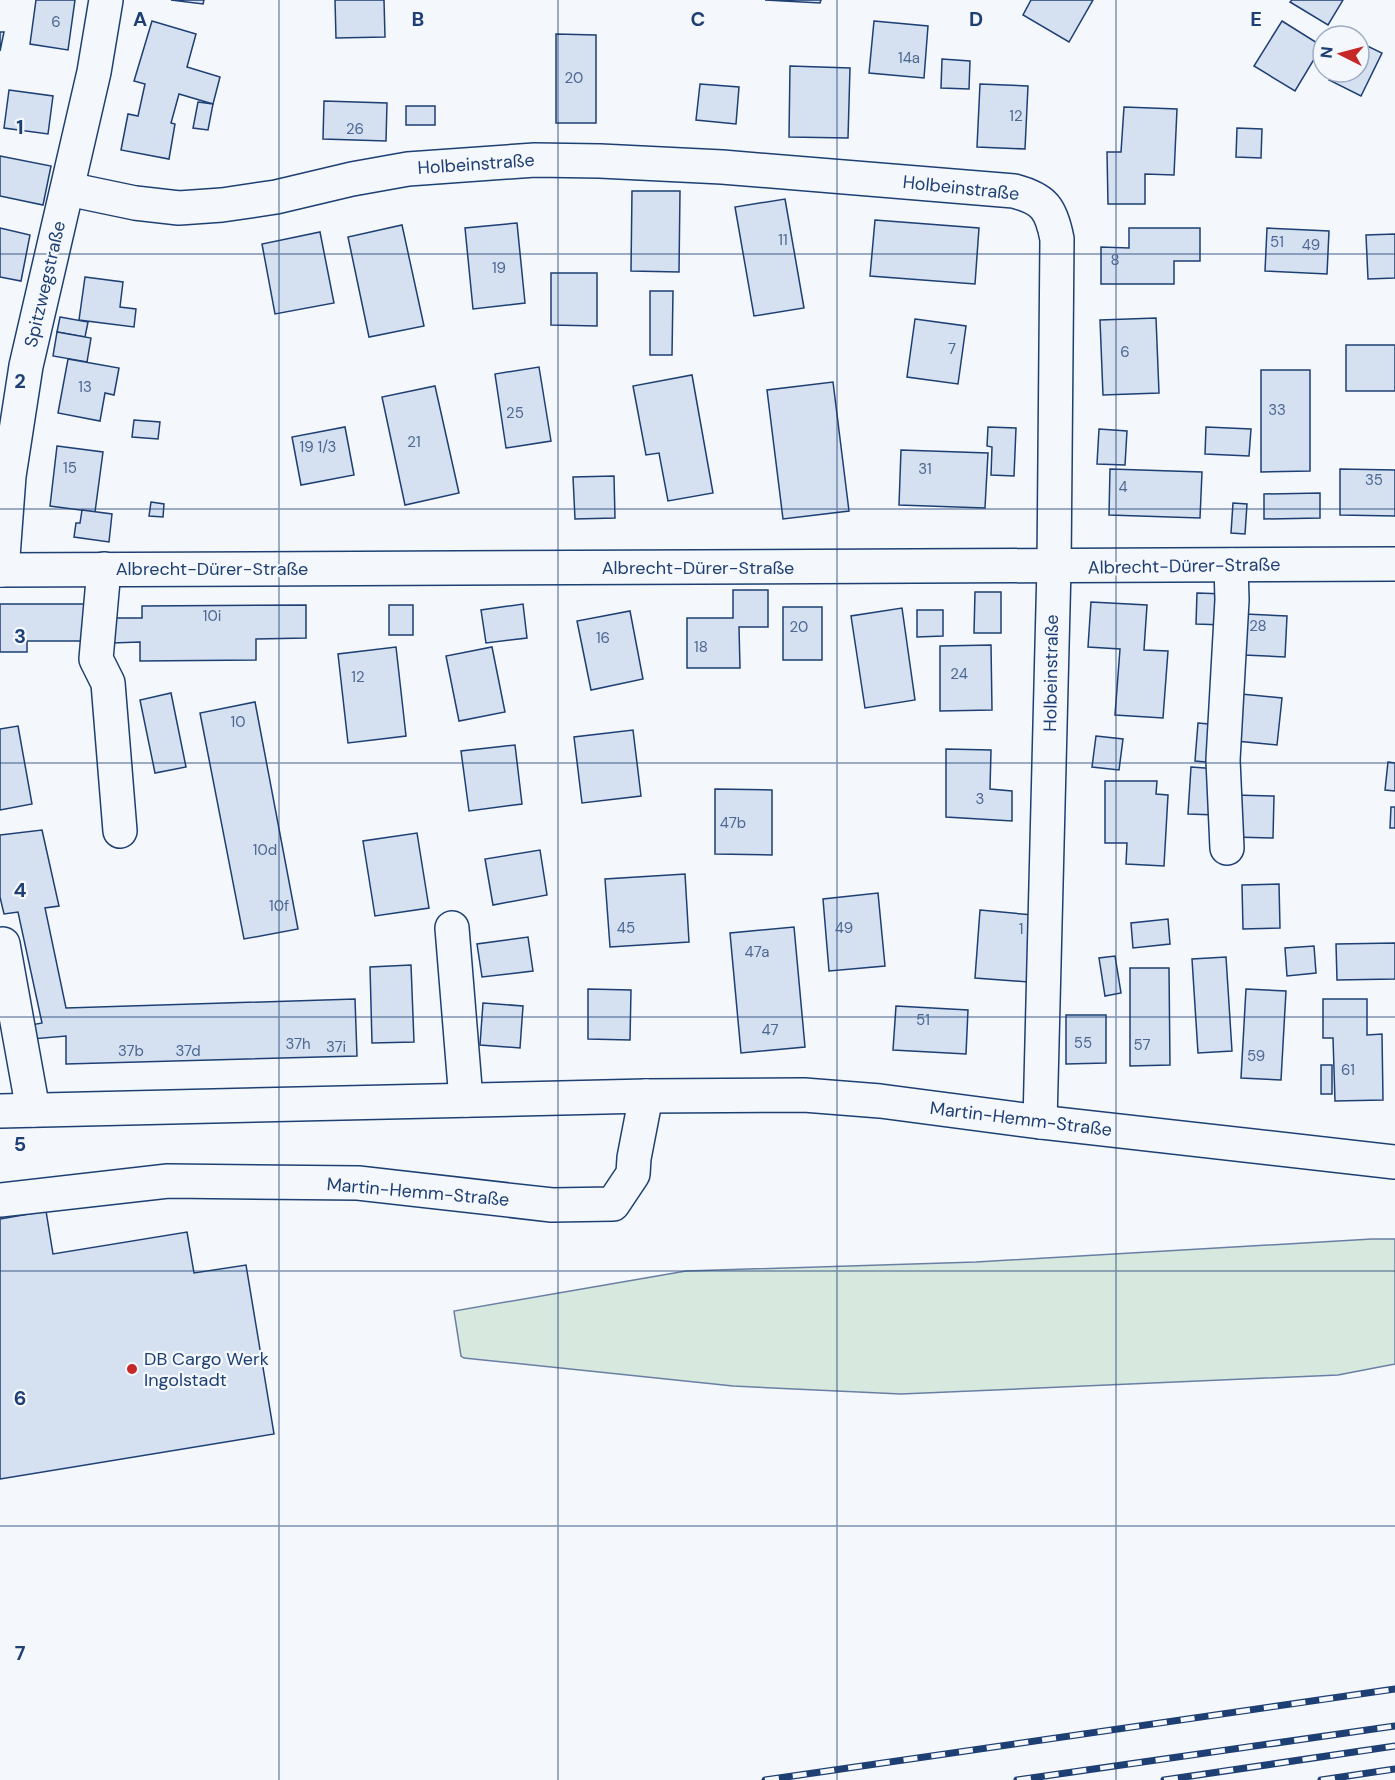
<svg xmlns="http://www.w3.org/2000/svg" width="1395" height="1780" font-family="'DM Sans',sans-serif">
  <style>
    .green { fill: #d7e8df; stroke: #687fa3; stroke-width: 1.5 }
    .building { fill: #d5e0f0; stroke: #1d3f73; stroke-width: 1.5 }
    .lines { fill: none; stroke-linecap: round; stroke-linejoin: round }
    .minor-casing { stroke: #1d3f73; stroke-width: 36 }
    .minor { stroke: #f4f7fb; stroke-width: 33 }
    .rail-casing { stroke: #1d3f73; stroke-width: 7 }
    .rail { stroke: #f4f7fb; stroke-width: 4.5; stroke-dasharray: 14; stroke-linecap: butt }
    .grid { fill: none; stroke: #1d3f73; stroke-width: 1.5; stroke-opacity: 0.55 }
    .poi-dot { fill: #c62828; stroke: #f4f7fb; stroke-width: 2 }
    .labels { text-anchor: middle; stroke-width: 4.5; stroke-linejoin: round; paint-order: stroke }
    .number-label { font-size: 15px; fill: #4b6792 }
    .street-label { font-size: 18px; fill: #1d3f73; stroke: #f4f7fb }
    .poi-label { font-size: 18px; fill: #1d3f73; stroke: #f4f7fb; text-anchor: start }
    .grid-label { font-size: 20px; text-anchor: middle; font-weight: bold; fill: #1d3f73; stroke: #f4f7fb; stroke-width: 4.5; stroke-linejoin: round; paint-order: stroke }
  </style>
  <rect width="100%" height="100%" fill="#f4f7fb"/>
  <path class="green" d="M1372,1239H1395V1364L1338,1375L901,1394L733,1386L464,1358L461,1356L454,1311L686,1271L976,1262Z"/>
  <g class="building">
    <path d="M36,0H75L68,50L30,44Z"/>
    <path d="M171,0H204L203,4Z"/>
    <path d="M335,0H384L385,37L336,38Z"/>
    <path d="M765,0H821L820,3Z"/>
    <path d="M1031,0H1093L1069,42L1023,15Z"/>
    <path d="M1292,0H1343L1328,25L1290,2Z"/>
    <path d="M152,21L196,34L187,67L220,77L213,104L179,94L171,123L175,124L169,159L121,150L128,114L138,116L145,84L134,81Z"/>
    <path d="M874,21L928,26L924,78L869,73Z"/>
    <path d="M1282,21L1322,46L1295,91L1254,66Z"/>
    <path d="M0,32H4L0,51Z"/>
    <path d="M556,34L596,35V123H556Z"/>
    <path d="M1359,42L1382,53L1361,96L1329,80L1333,72H1359Z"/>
    <path d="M942,59L970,61L969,89L941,88Z"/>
    <path d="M790,66L850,68L848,138L789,137Z"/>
    <path d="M700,84L739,87L736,124L696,120Z"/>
    <path d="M980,84L1028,86L1025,149L977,147Z"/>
    <path d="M9,90L53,96L48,134L4,128Z"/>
    <path d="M324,101L387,103L386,141L323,139Z"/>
    <path d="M198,102L213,104L208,130L193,128Z"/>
    <rect x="406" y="106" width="29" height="19"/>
    <path d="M1124,107L1177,109L1174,175L1145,174V204H1108L1107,152H1121Z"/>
    <path d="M1237,128L1262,129L1261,158L1236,157Z"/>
    <path d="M0,156L51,166L43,205L0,196Z"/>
    <path d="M632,191H680L679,272L631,271Z"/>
    <path d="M785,199L804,308L754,316L735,207Z"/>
    <path d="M875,220L979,228L975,284L870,276Z"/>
    <path d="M517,223L525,303L473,309L465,228Z"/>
    <path d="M402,225L424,326L369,337L348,237Z"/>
    <path d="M0,228L30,235L21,281L0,277Z"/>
    <path d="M1129,228H1200V261H1174V284H1101V247L1129,248Z"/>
    <path d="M1267,228L1329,231L1327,274L1265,271Z"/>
    <path d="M320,232L334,303L275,314L262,244Z"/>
    <path d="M1395,234V278L1368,279L1366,235Z"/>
    <path d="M551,273H597V326L551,325Z"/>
    <path d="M85,277L123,282L120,307L136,309L134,327L79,320Z"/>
    <path d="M650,291H673L672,355H650Z"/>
    <path d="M60,317L88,322L85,337L57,332Z"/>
    <path d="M1156,318L1159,393L1103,395L1100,320Z"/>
    <path d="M915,319L966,326L958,384L907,377Z"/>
    <path d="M57,332L91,338L87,362L53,356Z"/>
    <rect x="1346" y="345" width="49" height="46"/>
    <path d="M68,359L119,368L114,395L105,393L100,421L58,413Z"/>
    <path d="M539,367L551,441L506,448L495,374Z"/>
    <path d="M1261,370H1310V471L1261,472Z"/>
    <path d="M692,375L713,493L668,501L659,453L646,455L633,386Z"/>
    <path d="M833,382L849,511L783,519L767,390Z"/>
    <path d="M435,386L459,493L405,505L382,397Z"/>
    <path d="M134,420L160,422L158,439L132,437Z"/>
    <path d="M345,427L354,475L301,485L292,437Z"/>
    <path d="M988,427L1016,428L1014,476L991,475L992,447L987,446Z"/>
    <path d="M1206,427L1251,429L1249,456L1205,454Z"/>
    <path d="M1099,429L1127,431L1125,465L1097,464Z"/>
    <path d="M57,446L103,452L95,512L50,506Z"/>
    <path d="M901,450L988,453L985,508L899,505Z"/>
    <path d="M1110,469L1202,472L1200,518L1109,515Z"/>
    <path d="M1340,469L1395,470V516L1340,515Z"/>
    <path d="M614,476L615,518L575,519L573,477Z"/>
    <path d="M1320,493V518L1264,519V494Z"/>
    <path d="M151,502L164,504L163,517L149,516Z"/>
    <path d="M1233,503L1247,504L1245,534L1231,533Z"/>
    <path d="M82,510L112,514L109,542L74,537L76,523H80Z"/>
    <path d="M733,590H768V627H739L740,668H687V618H733Z"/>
    <path d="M975,592H1001V633H974Z"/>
    <path d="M1197,593L1225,594L1224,625L1196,624Z"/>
    <path d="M1091,602L1147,605L1144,650L1168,651L1163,718L1115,715L1120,649L1088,647Z"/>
    <path d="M0,604H92V641H27V652H0Z"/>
    <path d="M523,604L527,638L486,643L481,610Z"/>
    <path d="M306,605V638L256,639V660L140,661V642L112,643L111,618H142V606Z"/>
    <rect x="389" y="605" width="24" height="30"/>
    <rect x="783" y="607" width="39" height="53"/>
    <path d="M902,608L915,700L865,708L851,616Z"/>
    <path d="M917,610H943V636L917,637Z"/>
    <path d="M630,611L643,679L591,690L577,621Z"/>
    <path d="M1245,614L1287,616L1285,657L1244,655Z"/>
    <path d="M991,645L992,710L940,711V646Z"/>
    <path d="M396,647L406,736L348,743L338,654Z"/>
    <path d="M492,647L505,712L459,721L446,656Z"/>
    <path d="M171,693L186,767L155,773L140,700Z"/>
    <path d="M1241,694L1282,698L1277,745L1236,741Z"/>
    <path d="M255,702L298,929L244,939L200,713Z"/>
    <path d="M1198,723L1219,725L1216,763L1195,761Z"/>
    <path d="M18,726L32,804L0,810V729Z"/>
    <path d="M633,730L641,796L582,803L574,737Z"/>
    <path d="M1096,736L1123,739L1119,770L1092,767Z"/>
    <path d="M515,745L522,804L469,811L461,751Z"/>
    <path d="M946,749L991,750L990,789L1012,791V821L946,817Z"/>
    <path d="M1388,762L1395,763V791L1385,790Z"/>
    <path d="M1191,767L1219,769L1216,815L1188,814Z"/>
    <path d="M1105,781H1157L1156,794L1168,795L1164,866L1126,864L1127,843H1105Z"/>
    <path d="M715,789L772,790V855L715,854Z"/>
    <path d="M1234,795L1274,796L1273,838L1233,837Z"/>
    <path d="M1391,807H1395V828H1390Z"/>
    <path d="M42,830L59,906L45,908L66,1008L355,999L357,1056L66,1064V1036L32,1039L31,1025L42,1023L18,912L4,914L0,897V835Z"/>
    <path d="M417,833L429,908L375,916L363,841Z"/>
    <path d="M540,850L547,895L493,905L485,859Z"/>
    <path d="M685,874L689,942L610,947L605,879Z"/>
    <path d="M1279,884L1280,928L1243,929L1242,885Z"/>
    <path d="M878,893L885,966L829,971L823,899Z"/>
    <path d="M980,910L1033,915L1028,982L975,978Z"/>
    <path d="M1168,919L1170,944L1133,948L1131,923Z"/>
    <path d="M794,927L805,1047L741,1053L730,933Z"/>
    <path d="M528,937L533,971L482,977L477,944Z"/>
    <path d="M1395,943V979L1337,980L1336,944Z"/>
    <path d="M1314,946L1316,973L1287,976L1285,948Z"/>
    <path d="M1115,956L1121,993L1105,996L1099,958Z"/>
    <path d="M1226,957L1232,1051L1198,1053L1192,959Z"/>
    <path d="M411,965L414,1042L372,1043L370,967Z"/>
    <path d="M1130,968H1169L1170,1065L1130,1066Z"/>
    <path d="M588,989L631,990L630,1040L588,1039Z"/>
    <path d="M1246,989L1286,991L1281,1080L1241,1078Z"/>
    <path d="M1323,999H1367V1035L1382,1034L1383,1100L1335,1101L1333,1038H1323Z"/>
    <path d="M483,1003L523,1006L520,1048L480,1045Z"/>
    <path d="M896,1006L968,1010L966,1054L893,1050Z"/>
    <path d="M1066,1015H1106V1063L1066,1064Z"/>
    <rect x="1321" y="1065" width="11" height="29"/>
    <path d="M46,1211L53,1254L187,1232L194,1273L246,1265L274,1434L0,1479V1219Z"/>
  </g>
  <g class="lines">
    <defs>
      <g id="minor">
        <path d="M68,189L135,203L179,208L222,205L276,197L352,179L408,169L535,160L600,161L722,167L1014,191C1044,199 1051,208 1057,239L1054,567L1040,1122"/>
        <path d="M104,569L96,659L108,683L120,831"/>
        <path d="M0,570L1395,564"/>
        <path d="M2,570L9,476L26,366L94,72L106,0"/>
        <path d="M1227,848L1223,760L1232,600L1231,565"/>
        <path d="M452,928L466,1100"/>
        <path d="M3,944L33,1110"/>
        <path d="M0,1111L646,1096L804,1095L880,1101L1040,1122L1395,1162"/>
        <path d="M0,1200L168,1181L358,1183L552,1205L613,1204L633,1174L634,1158L646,1096"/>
      </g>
    </defs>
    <use href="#minor" class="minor-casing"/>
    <use href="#minor" class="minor"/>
    <defs>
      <g id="rail">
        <path d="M765,1780L1395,1689"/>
        <path d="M1017,1780L1395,1726"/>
        <path d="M1164,1780L1395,1746"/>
        <path d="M1321,1780L1395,1769"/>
      </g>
    </defs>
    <use href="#rail" class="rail-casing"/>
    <use href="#rail" class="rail"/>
  </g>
  <path class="grid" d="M279,0V1780M558,0V1780M837,0V1780M1116,0V1780M0,254H1395M0,509H1395M0,763H1395M0,1017H1395M0,1271H1395M0,1526H1395"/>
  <circle class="poi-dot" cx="132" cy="1369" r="6"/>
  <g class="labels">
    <g class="number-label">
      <text x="56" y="27">6</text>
      <text x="909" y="63">14a</text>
      <text x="574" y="83">20</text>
      <text x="1016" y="121">12</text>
      <text x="355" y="134">26</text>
      <text x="783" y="245">11</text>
      <text x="1277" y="247">51</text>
      <text x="1311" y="250">49</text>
      <text x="1115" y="265">8</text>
      <text x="499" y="273">19</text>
      <text x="952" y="354">7</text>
      <text x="1125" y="357">6</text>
      <text x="85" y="392">13</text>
      <text x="1277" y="415">33</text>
      <text x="515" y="418">25</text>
      <text x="414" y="447">21</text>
      <text x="318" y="452">19 1/3</text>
      <text x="70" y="473">15</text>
      <text x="925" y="474">31</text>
      <text x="1374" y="485">35</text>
      <text x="1123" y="492">4</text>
      <text x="212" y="621">10i</text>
      <text x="1258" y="631">28</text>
      <text x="799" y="632">20</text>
      <text x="603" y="643">16</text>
      <text x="701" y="652">18</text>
      <text x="959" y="679">24</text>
      <text x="358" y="682">12</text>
      <text x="238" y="727">10</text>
      <text x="980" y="804">3</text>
      <text x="733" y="828">47b</text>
      <text x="265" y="855">10d</text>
      <text x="279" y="911">10f</text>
      <text x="626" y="933">45</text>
      <text x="844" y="933">49</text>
      <text x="1021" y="934">1</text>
      <text x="757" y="957">47a</text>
      <text x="923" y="1025">51</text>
      <text x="770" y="1035">47</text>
      <text x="1083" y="1048">55</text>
      <text x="298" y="1049">37h</text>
      <text x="1142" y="1050">57</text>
      <text x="336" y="1052">37i</text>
      <text x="131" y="1056">37b</text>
      <text x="188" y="1056">37d</text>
      <text x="1256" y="1061">59</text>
      <text x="1348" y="1075">61</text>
    </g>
    <g class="street-label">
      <text transform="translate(476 164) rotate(-4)" y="6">Holbeinstraße</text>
      <text transform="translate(961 188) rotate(6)" y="6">Holbeinstraße</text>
      <text transform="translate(45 284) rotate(-77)" y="6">Spitzwegstraße</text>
      <text transform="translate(1184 566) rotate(-1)" y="6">Albrecht-Dürer-Straße</text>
      <text x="698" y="574">Albrecht-Dürer-Straße</text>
      <text x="212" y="575">Albrecht-Dürer-Straße</text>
      <text transform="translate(1051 673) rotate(-89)" y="6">Holbeinstraße</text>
      <text transform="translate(1021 1119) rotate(7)" y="6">Martin-Hemm-Straße</text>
      <text transform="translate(418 1192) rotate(5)" y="6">Martin-Hemm-Straße</text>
    </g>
    <g class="poi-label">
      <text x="144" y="1365">DB Cargo Werk<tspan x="144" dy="21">Ingolstadt</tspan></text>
    </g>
  </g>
  <g class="grid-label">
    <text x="140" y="26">A</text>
    <text x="418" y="26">B</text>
    <text x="698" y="26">C</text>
    <text x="976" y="26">D</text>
    <text x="1256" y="26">E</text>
    <text x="20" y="134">1</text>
    <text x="20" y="388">2</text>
    <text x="20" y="643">3</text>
    <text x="20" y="897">4</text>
    <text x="20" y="1151">5</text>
    <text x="20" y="1405">6</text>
    <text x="20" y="1660">7</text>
  </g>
  <g transform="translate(1341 54) rotate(276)"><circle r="28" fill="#f4f7fb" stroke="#9eadc5" stroke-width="1.5"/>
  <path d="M0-4.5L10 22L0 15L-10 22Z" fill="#c62828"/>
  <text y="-9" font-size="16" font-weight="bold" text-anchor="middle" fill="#1d3f73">N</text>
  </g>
</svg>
